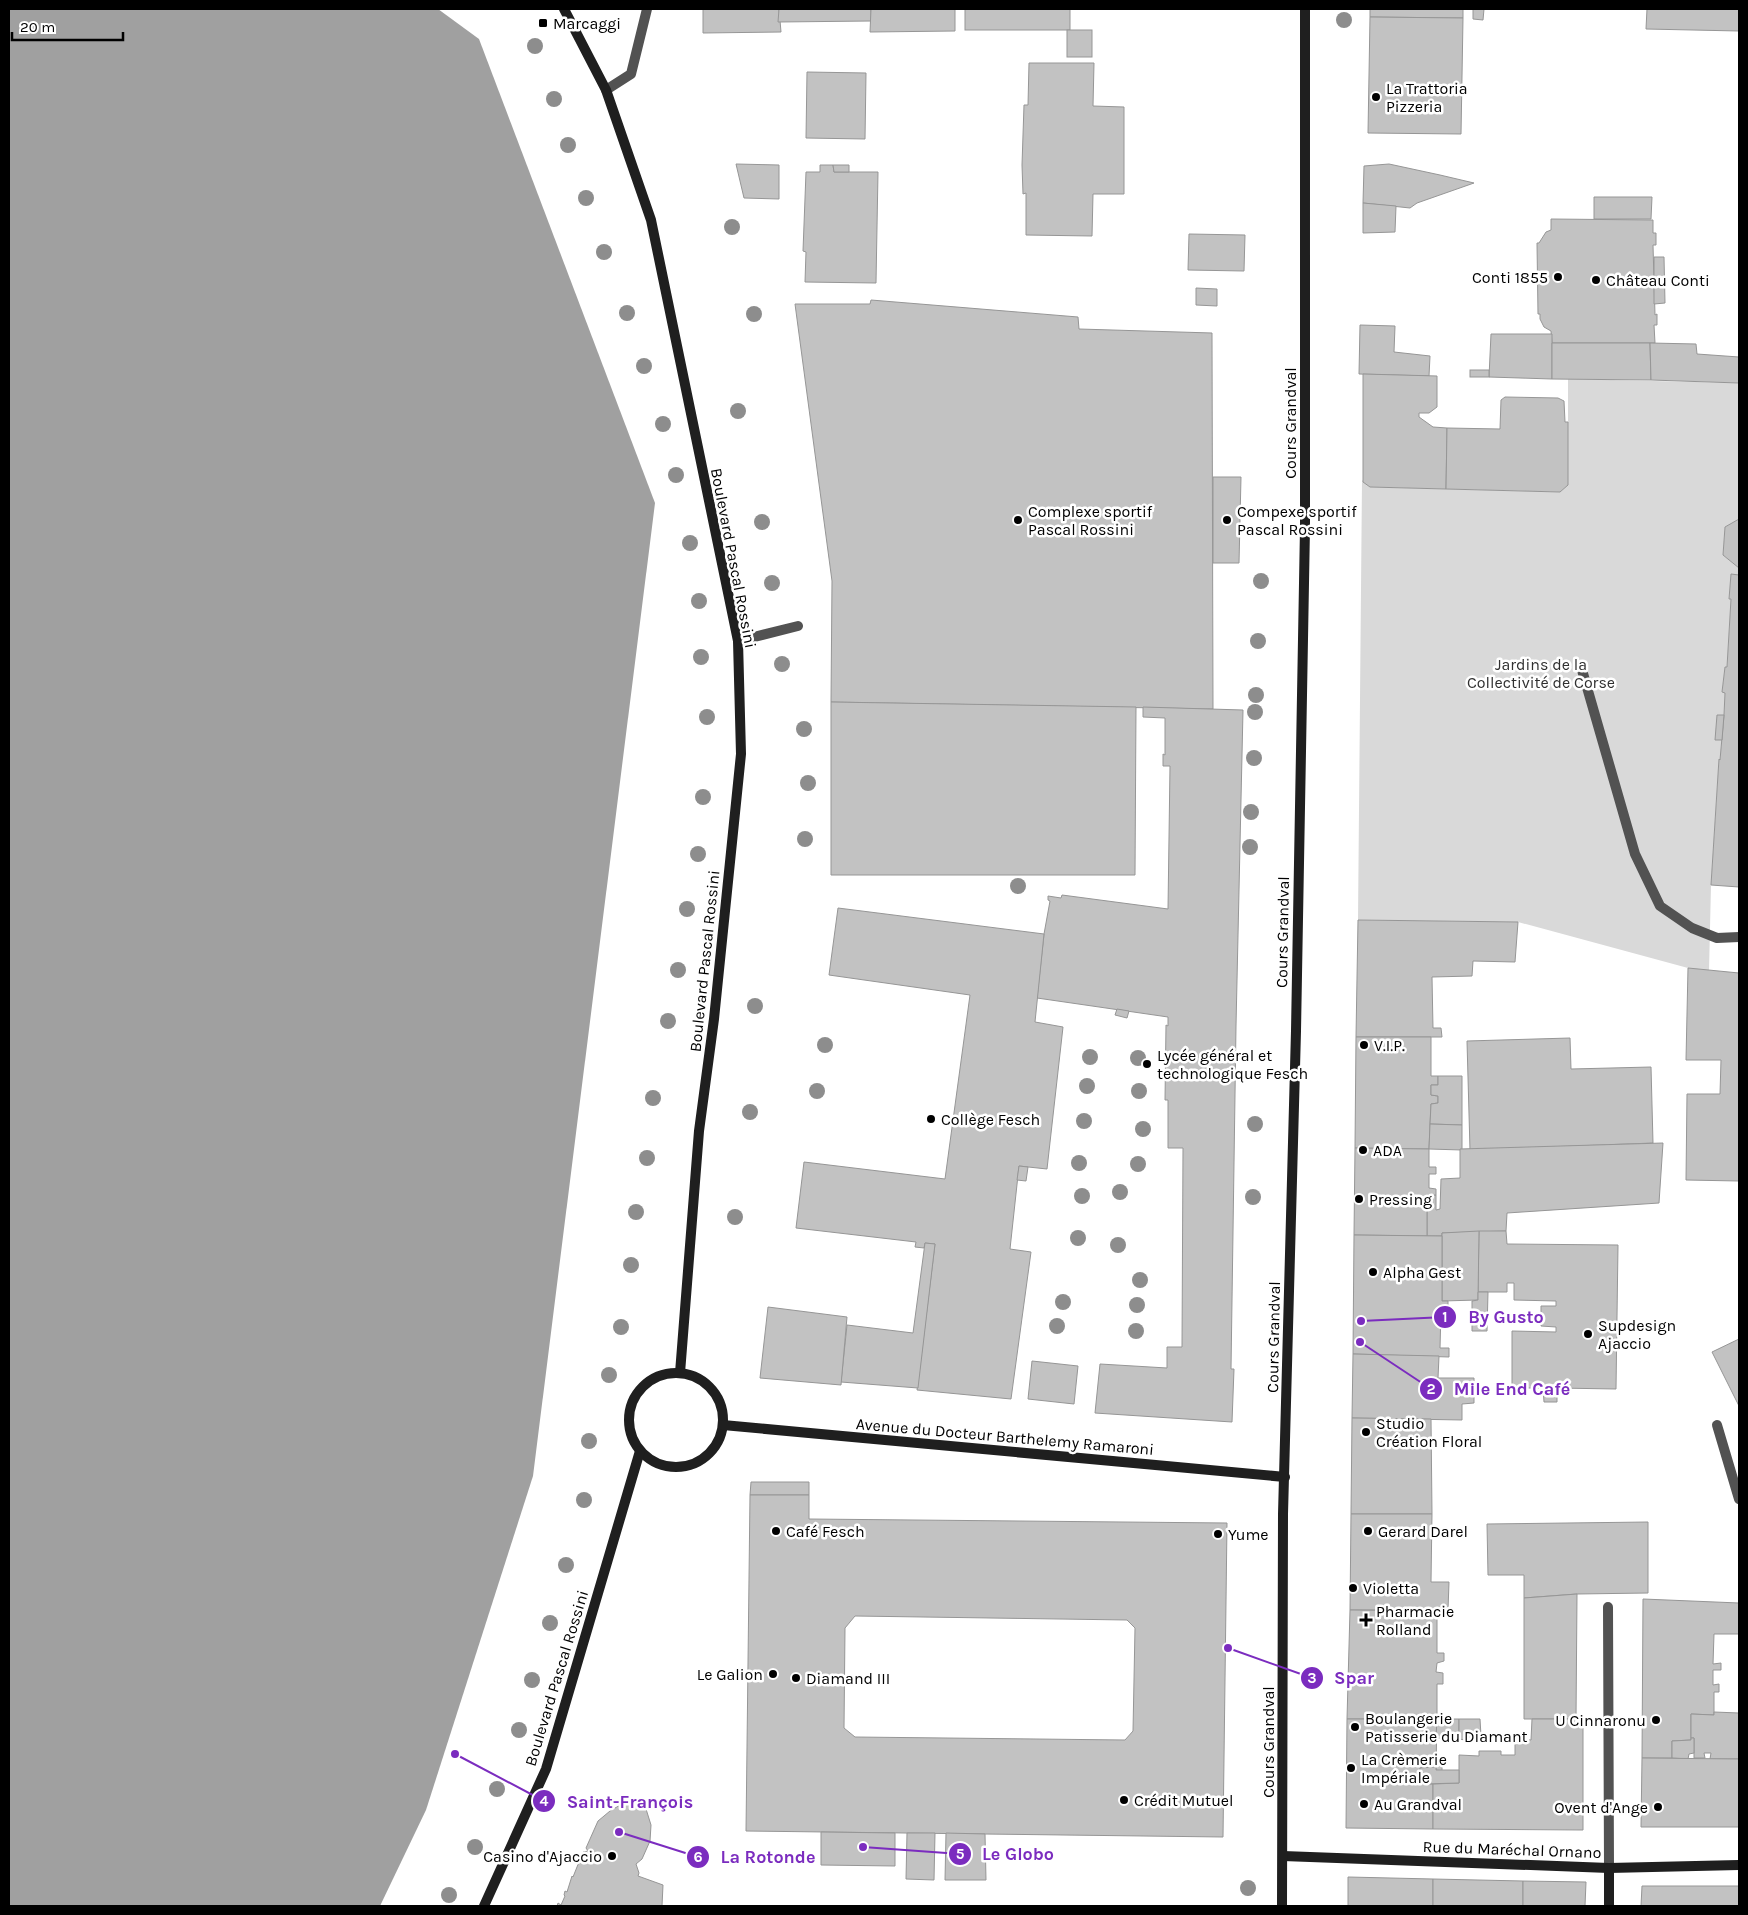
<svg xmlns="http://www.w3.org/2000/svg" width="1748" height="1915" font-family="Karla,sans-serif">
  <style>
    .green { fill: #d9d9d9 }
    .water { fill: #a0a0a0 }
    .building { fill: #c2c2c2; stroke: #969696; fill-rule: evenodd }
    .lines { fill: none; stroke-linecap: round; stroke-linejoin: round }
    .lane { stroke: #525252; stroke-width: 10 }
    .street { stroke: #525252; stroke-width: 10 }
    .secondary { stroke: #1f1f1f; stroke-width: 10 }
    .tree { fill: #8d8d8d }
    .poi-dot { fill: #000; stroke: #fff; stroke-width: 2 }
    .labels { text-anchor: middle; stroke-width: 5; stroke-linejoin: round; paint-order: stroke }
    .poi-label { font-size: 16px; fill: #000; stroke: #fff; text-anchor: start }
    .street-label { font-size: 16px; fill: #000; stroke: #fff }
    .park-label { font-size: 16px; fill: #303030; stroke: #fff }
    .leader { fill: none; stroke: #7b2cbf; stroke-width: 2 }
    .callout-dot { fill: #7b2cbf; stroke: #fff; stroke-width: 2 }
    .mark-label { font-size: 15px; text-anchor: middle; font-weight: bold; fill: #fff }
    .callout-label { font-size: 18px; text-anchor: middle; font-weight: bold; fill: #7b2cbf; stroke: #fff; stroke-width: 5; stroke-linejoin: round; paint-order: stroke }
  </style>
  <rect width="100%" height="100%" fill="#fff"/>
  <path class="green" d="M1568,379L1739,383V519L1725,527L1723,555L1739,568V575L1731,574L1729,599H1731L1727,667H1725L1722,691L1725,693L1724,715H1717L1716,740H1722L1720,760H1719L1711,885L1709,971L1688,968L1518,922L1358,920L1362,480L1370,487L1560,492L1568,485Z"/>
  <path class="water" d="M9,9H438L479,39L655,503L533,1476L426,1810L380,1906H9Z"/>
  <g class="building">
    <path d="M703,9H779L781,32L703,33Z"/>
    <path d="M779,9H871V21L778,22Z"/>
    <path d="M871,9H955V31L870,32Z"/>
    <rect x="965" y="9" width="105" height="21"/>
    <path d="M1370,9H1463V18L1370,17Z"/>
    <path d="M1473,9H1484L1483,20L1473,19Z"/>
    <path d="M1647,9H1739V31L1646,29Z"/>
    <path d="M1370,17L1463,18L1461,134L1368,133Z"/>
    <rect x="1067" y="30" width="25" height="27"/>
    <path d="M1029,63H1094L1093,106L1124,107V194H1093L1092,236L1026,235V193L1023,194L1022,165L1024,105H1028Z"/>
    <path d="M807,72L866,73L865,139L806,138Z"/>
    <path d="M736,164L779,165V199L744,198Z"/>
    <path d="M1389,164L1440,175L1474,183L1417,203L1410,208L1363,203L1364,166Z"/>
    <path d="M820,165H833L834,172H878L876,283L805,282L806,252L803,251L806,172H820Z"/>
    <path d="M833,165H849V172H834Z"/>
    <path d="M1594,197H1652L1651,219H1594Z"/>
    <path d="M1363,203L1396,206L1395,232L1363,233Z"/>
    <path d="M1551,219L1653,220V233H1656V245H1653L1655,315L1657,314V325H1654L1655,343H1552L1551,331L1544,327L1540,319V314H1538L1537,243H1539L1546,232L1551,230Z"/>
    <path d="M1189,234L1245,235L1244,271L1188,270Z"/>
    <path d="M1654,257H1664L1665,303L1654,304Z"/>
    <path d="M1196,288L1217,289V306L1196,305Z"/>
    <path d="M871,300L1078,317L1079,329L1212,333L1213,709L831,702L832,581L795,304H870Z"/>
    <path d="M1360,325L1395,326L1394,352L1430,356L1429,376L1359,374Z"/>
    <path d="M1491,334H1552V379L1489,377Z"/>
    <path d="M1552,343H1650L1651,380L1552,379Z"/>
    <path d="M1650,343L1696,344L1697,354L1739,357V383L1651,380Z"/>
    <rect x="1470" y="370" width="19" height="7"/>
    <path d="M1363,374L1437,376V407L1429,413H1419V417L1433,427L1447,428L1446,489L1370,487L1363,482Z"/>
    <path d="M1505,397L1558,398L1564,401L1565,422H1568V485L1560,492L1446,489L1447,428L1500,429L1501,400Z"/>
    <path d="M1213,477H1241L1239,563H1213Z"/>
    <path d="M1739,519V887L1711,885L1719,759L1720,760L1724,715L1725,693L1722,692L1725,667H1727L1731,599H1729L1731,574L1739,575V568L1723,555L1725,527Z"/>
    <path d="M831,702L1136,707L1135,875H831Z"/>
    <path d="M1143,707L1243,710L1236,1026L1231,1369H1234L1232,1422L1095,1413L1100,1364L1167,1368V1347H1182L1183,1148H1168V1100H1165L1166,1025L1168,1026V1017L1037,998L1044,934L1050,901L1048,900V896L1061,898L1062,895L1168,909L1170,766H1163V754L1165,755V718L1143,717Z"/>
    <path d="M1717,715H1724L1722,740H1715Z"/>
    <path d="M838,908L1044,934L1035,1022L1063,1027L1047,1169L1019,1166L1010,1249L1031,1252L1011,1399L917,1390L935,1244L925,1243L924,1248L915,1247L916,1242L796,1228L804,1162L945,1179L970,995L829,975Z"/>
    <path d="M1358,920L1518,922L1515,962L1473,961L1472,976L1432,977L1433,1028H1441L1442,1037H1356Z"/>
    <path d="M1688,968L1739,973V1181L1686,1180L1687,1094H1720L1721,1060H1686Z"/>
    <path d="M1117,1009L1129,1011L1127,1018L1115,1015Z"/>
    <path d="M1356,1037H1431V1076H1438V1085H1431V1095L1438,1096V1103L1431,1104L1429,1149L1355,1148Z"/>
    <path d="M1570,1038L1571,1069L1651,1067L1653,1143L1470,1150L1467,1041Z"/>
    <path d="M1438,1076H1462V1125L1430,1124L1431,1104L1438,1103V1096L1431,1095V1085H1438Z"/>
    <path d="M1430,1124L1462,1125V1150L1429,1149Z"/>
    <path d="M1663,1143L1659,1203L1507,1213L1506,1231L1442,1233V1236H1427V1195H1436V1210L1440,1209L1441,1179L1460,1178V1149Z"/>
    <path d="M1355,1148L1429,1149V1167H1436V1174H1429V1188L1436,1189V1195H1427V1236L1354,1235Z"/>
    <path d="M1019,1166L1028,1167L1026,1181L1017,1180Z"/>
    <path d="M1479,1231H1506L1507,1244L1618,1245L1616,1389L1557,1388V1402H1544L1543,1388H1512V1331L1556,1332V1327L1541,1326V1306H1556V1301L1514,1300V1283H1507V1292H1478Z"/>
    <path d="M1479,1231L1478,1300L1442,1301V1233Z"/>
    <path d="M1354,1235L1442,1236V1301H1448V1312L1441,1311L1440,1348H1449V1357L1353,1354Z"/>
    <path d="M925,1243L935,1244L918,1388L841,1382L847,1325L913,1333Z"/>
    <path d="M1478,1292H1488L1487,1331H1472V1301L1478,1300Z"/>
    <path d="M768,1307L847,1317L841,1385L760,1378Z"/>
    <path d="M1739,1339V1406L1712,1352Z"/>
    <path d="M1353,1354L1439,1356L1438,1378H1474V1403L1462,1404V1420L1352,1418Z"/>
    <path d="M1032,1361L1078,1366L1074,1404L1028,1399Z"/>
    <path d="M1352,1418L1431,1419L1432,1514H1351Z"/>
    <path d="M751,1482H809V1495H750Z"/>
    <path d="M750,1495H809V1519L1227,1523L1223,1837L746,1831ZM855,1616L1127,1620L1135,1628L1133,1731L1125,1740L855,1737L844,1728L845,1628Z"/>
    <path d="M1351,1514H1432L1431,1582H1449L1448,1610H1350Z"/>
    <path d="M1648,1522V1593L1577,1594L1524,1598V1575H1488L1487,1524Z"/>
    <path d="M1577,1594L1576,1719H1524V1598Z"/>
    <path d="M1643,1599L1739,1603V1634H1714L1713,1664L1721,1663V1670H1713V1685L1719,1684V1692H1714V1715L1691,1714V1740L1672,1741V1758H1642Z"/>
    <path d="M1350,1610L1437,1611V1653H1444V1661L1437,1663L1436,1672L1443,1673V1684H1437V1719H1347Z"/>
    <path d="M1714,1712L1739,1713V1759H1710L1711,1753H1704L1705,1758H1694V1738H1691V1714L1714,1715Z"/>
    <path d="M1347,1719H1437L1436,1767L1420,1768L1421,1784H1433V1829L1346,1828Z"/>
    <path d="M1437,1719H1459V1739L1436,1738Z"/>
    <path d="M1459,1719H1480L1481,1736L1465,1740L1459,1739Z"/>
    <path d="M1532,1719H1583V1830L1433,1829V1784L1459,1783V1755L1479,1756V1751H1501V1755H1515V1739L1531,1740Z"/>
    <path d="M1691,1738H1694V1753L1689,1754L1688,1759L1672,1758V1741L1691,1740Z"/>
    <path d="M1436,1758H1442V1771L1436,1770Z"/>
    <path d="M1642,1758L1739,1759V1827H1641Z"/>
    <path d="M1436,1767V1770H1459V1783L1421,1784L1420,1768Z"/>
    <path d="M627,1801L646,1809L651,1825L650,1841L642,1859L636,1864L639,1873L638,1876L663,1885L662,1906H557L558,1903L561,1905L565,1896L564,1895L565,1891L567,1892L572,1876L573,1877L583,1852L588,1851L586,1848L598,1821L610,1811Z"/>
    <path d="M821,1832L895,1833V1866L821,1865Z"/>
    <path d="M907,1833H935L934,1880L906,1879Z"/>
    <path d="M946,1833L985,1834L986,1880H945Z"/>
    <path d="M1348,1877L1433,1879V1906H1348Z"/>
    <path d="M1433,1879L1523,1881V1906H1433Z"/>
    <path d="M1523,1881L1586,1882L1585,1906H1523Z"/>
    <path d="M1642,1886H1739V1906H1641Z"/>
  </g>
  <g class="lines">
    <g class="lane">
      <path d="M738,641L798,626"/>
      <path d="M1582,670L1635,854L1660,906L1692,928L1717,938L1739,937"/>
      <path d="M1717,1425L1739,1499"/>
    </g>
    <g class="street">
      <path d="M606,90L631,74L647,9"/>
      <path d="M1608,1607L1609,1868"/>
    </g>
    <g class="secondary">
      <path d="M564,9L606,90L651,220L738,641L741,754L714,1019L699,1131L680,1373"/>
      <circle cx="676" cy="1420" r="47"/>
      <path d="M723,1425L1285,1477"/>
      <path d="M1283,1856L1609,1868L1739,1865"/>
      <path d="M484,1906L546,1769L640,1451"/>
      <path d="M1282,1906L1283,1514L1296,1031L1305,527V9"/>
      <path d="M1609,1906V1868"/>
    </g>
  </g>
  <g class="tree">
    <circle cx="1344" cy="20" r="8"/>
    <circle cx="535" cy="46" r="8"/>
    <circle cx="554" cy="99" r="8"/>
    <circle cx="568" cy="145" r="8"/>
    <circle cx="586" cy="198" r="8"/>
    <circle cx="732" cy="227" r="8"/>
    <circle cx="604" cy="252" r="8"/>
    <circle cx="627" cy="313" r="8"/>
    <circle cx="754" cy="314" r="8"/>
    <circle cx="644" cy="366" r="8"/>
    <circle cx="738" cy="411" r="8"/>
    <circle cx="663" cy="424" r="8"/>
    <circle cx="676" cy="475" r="8"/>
    <circle cx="762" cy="522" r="8"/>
    <circle cx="690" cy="543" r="8"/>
    <circle cx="1261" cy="581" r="8"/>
    <circle cx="772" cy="583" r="8"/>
    <circle cx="699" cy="601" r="8"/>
    <circle cx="1258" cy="641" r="8"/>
    <circle cx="701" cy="657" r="8"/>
    <circle cx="782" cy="664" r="8"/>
    <circle cx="1256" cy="695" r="8"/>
    <circle cx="1255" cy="712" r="8"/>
    <circle cx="707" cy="717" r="8"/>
    <circle cx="804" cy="729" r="8"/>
    <circle cx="1254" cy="758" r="8"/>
    <circle cx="808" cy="783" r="8"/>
    <circle cx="703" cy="797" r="8"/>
    <circle cx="1251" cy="812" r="8"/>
    <circle cx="805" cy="839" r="8"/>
    <circle cx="1250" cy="847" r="8"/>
    <circle cx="698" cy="854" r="8"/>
    <circle cx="1018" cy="886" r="8"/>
    <circle cx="687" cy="909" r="8"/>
    <circle cx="678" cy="970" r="8"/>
    <circle cx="755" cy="1006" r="8"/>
    <circle cx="668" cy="1021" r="8"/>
    <circle cx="825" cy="1045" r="8"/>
    <circle cx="1090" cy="1057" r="8"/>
    <circle cx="1138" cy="1058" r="8"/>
    <circle cx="1087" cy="1086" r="8"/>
    <circle cx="817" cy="1091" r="8"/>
    <circle cx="1139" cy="1091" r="8"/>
    <circle cx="653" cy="1098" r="8"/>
    <circle cx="750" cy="1112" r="8"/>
    <circle cx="1084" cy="1121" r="8"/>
    <circle cx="1255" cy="1124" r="8"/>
    <circle cx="1143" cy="1129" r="8"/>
    <circle cx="647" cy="1158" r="8"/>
    <circle cx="1079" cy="1163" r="8"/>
    <circle cx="1138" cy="1164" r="8"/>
    <circle cx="1120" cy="1192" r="8"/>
    <circle cx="1082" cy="1196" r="8"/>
    <circle cx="1253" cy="1197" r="8"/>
    <circle cx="636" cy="1212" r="8"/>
    <circle cx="735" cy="1217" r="8"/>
    <circle cx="1078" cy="1238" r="8"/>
    <circle cx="1118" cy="1245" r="8"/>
    <circle cx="631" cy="1265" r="8"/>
    <circle cx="1140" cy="1280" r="8"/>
    <circle cx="1063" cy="1302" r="8"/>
    <circle cx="1137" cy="1305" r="8"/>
    <circle cx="1057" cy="1326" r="8"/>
    <circle cx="621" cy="1327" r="8"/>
    <circle cx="1136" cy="1331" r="8"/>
    <circle cx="609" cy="1375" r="8"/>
    <circle cx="589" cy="1441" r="8"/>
    <circle cx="584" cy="1500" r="8"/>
    <circle cx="566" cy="1565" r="8"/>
    <circle cx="550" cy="1623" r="8"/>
    <circle cx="532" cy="1680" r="8"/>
    <circle cx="519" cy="1730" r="8"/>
    <circle cx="497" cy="1789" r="8"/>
    <circle cx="475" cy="1847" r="8"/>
    <circle cx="1248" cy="1888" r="8"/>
    <circle cx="449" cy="1895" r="8"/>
  </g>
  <g class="poi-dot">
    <rect x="538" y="18" width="10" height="10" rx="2.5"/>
    <circle cx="1376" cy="97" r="5"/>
    <circle cx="1558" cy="277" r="5"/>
    <circle cx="1596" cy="280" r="5"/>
    <circle cx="1018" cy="520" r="5"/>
    <circle cx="1227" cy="520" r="5"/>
    <circle cx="1364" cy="1045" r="5"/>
    <circle cx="1147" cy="1064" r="5"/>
    <circle cx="931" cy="1119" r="5"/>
    <circle cx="1363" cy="1150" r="5"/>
    <circle cx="1359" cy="1199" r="5"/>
    <circle cx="1373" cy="1272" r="5"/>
    <circle cx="1588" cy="1334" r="5"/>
    <circle cx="1366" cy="1432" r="5"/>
    <circle cx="776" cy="1531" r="5"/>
    <circle cx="1368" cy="1531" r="5"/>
    <circle cx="1218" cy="1534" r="5"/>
    <circle cx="1353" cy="1588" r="5"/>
    <path d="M1363.5 1612.5h5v5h5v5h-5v5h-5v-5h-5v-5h5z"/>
    <circle cx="773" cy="1674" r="5"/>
    <circle cx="796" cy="1678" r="5"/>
    <circle cx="1656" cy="1720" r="5"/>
    <circle cx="1355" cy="1727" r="5"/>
    <circle cx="1351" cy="1768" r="5"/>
    <circle cx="1124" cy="1800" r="5"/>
    <circle cx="1364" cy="1804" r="5"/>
    <circle cx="1658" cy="1807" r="5"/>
    <circle cx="612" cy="1856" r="5"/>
  </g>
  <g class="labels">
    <g class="poi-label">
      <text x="553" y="29">Marcaggi</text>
      <text x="1386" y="94">La Trattoria<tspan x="1386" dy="18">Pizzeria</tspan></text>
      <text x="1548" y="283" text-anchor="end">Conti 1855</text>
      <text x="1606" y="286">Château Conti</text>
      <text x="1028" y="517">Complexe sportif<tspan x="1028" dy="18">Pascal Rossini</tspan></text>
      <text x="1237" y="517">Compexe sportif<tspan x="1237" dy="18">Pascal Rossini</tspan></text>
      <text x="1374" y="1051">V.I.P.</text>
      <text x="1157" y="1061">Lycée général et<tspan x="1157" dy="18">technologique Fesch</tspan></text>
      <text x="941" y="1125">Collège Fesch</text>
      <text x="1373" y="1156">ADA</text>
      <text x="1369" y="1205">Pressing</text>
      <text x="1383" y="1278">Alpha Gest</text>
      <text x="1598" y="1331">Supdesign<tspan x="1598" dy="18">Ajaccio</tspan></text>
      <text x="1376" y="1429">Studio<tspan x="1376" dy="18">Création Floral</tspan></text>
      <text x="786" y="1537">Café Fesch</text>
      <text x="1378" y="1537">Gerard Darel</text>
      <text x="1228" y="1540">Yume</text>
      <text x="1363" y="1594">Violetta</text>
      <text x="1376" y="1617">Pharmacie<tspan x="1376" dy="18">Rolland</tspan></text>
      <text x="763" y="1680" text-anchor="end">Le Galion</text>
      <text x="806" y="1684">Diamand III</text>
      <text x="1365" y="1724">Boulangerie<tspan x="1365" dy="18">Patisserie du Diamant</tspan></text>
      <text x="1646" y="1726" text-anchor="end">U Cinnaronu</text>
      <text x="1361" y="1765">La Crèmerie<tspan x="1361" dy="18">Impériale</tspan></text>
      <text x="1134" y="1806">Crédit Mutuel</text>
      <text x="1374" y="1810">Au Grandval</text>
      <text x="1648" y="1813" text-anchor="end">Ovent d'Ange</text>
      <text x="602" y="1862" text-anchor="end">Casino d'Ajaccio</text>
    </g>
    <g class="street-label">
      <text transform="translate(1290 423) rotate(-90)" y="6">Cours Grandval</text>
      <text transform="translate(734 558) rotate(79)" y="6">Boulevard Pascal Rossini</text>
      <text transform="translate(1282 932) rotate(-89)" y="6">Cours Grandval</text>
      <text transform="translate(704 961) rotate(-84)" y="6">Boulevard Pascal Rossini</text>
      <text transform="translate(1273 1337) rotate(-89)" y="6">Cours Grandval</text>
      <text transform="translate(1005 1436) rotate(5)" y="6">Avenue du Docteur Barthelemy Ramaroni</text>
      <text transform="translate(556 1678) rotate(-73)" y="6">Boulevard Pascal Rossini</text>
      <text transform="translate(1268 1742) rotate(-90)" y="6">Cours Grandval</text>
      <text transform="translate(1512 1849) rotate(2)" y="6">Rue du Maréchal Ornano</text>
    </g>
    <g class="park-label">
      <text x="1541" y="670">Jardins de la<tspan x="1541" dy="18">Collectivité de Corse</tspan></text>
    </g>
  </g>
  <path class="leader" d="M1361 1321L1445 1317M1360 1342L1431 1389M1228 1648L1312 1678M455 1754L544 1801M863 1847L960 1854M619 1832L698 1857"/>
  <g class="callout-dot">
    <circle cx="1361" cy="1321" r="5"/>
    <circle cx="1360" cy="1342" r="5"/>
    <circle cx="1228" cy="1648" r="5"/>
    <circle cx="455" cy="1754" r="5"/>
    <circle cx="863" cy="1847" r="5"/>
    <circle cx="619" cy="1832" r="5"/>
    <circle cx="1445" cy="1317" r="12"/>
    <circle cx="1431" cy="1389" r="12"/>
    <circle cx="1312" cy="1678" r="12"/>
    <circle cx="544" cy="1801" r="12"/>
    <circle cx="960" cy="1854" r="12"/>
    <circle cx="698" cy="1857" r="12"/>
  </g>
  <g class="mark-label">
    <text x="1445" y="1322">1</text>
    <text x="1431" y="1394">2</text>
    <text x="1312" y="1683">3</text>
    <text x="544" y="1806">4</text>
    <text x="960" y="1859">5</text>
    <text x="698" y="1862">6</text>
  </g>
  <g class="callout-label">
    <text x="1506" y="1323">By Gusto</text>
    <text x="1512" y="1395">Mile End Café</text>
    <text x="1354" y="1684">Spar</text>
    <text x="630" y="1808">Saint-François</text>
    <text x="1018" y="1860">Le Globo</text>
    <text x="768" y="1863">La Rotonde</text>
  </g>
  <rect width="1748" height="1915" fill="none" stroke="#000000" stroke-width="20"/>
  <path d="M12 32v8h111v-8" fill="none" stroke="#000000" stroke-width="2.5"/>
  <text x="20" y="32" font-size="15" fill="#000000" stroke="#ffffff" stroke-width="4" paint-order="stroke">20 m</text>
</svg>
